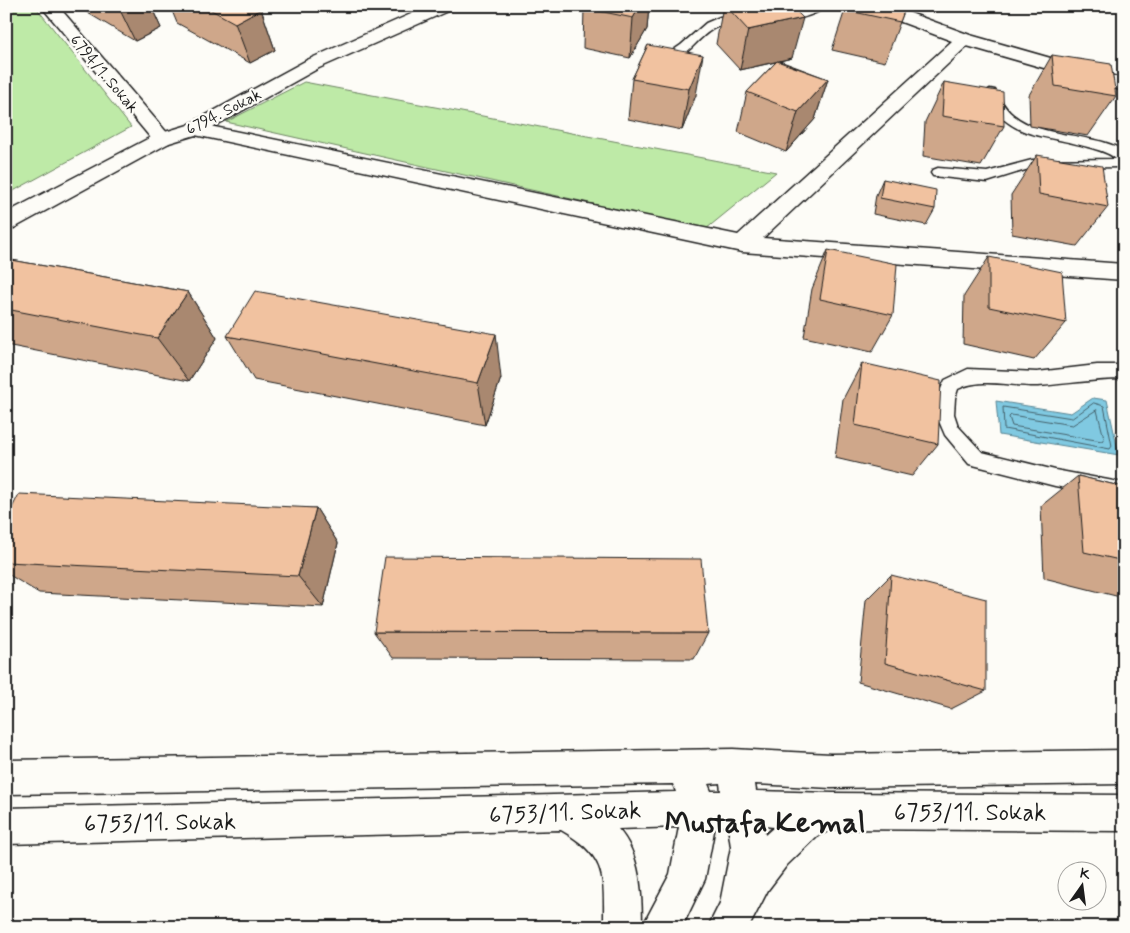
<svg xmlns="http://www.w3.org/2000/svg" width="1130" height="933" font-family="Mynerve,sans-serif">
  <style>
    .green { fill: #beeaa7; stroke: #6d8362 }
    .water { fill: #80c9e1; stroke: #588492 }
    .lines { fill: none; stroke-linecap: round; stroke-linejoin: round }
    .shore { stroke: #44616b; stroke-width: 1 }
    .service-casing { stroke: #1c1c1c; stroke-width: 3 }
    .minor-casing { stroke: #1c1c1c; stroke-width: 3 }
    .tertiary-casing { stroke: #1c1c1c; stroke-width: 3 }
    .service { fill: #fdfcf7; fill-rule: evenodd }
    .minor { fill: #fdfcf7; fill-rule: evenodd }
    .tertiary { fill: #fdfcf7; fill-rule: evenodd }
    .wall { fill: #cfa78a; stroke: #1c1c1c }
    .shaded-wall { fill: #a98870; stroke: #1c1c1c }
    .building { fill: #f1c2a0; stroke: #1c1c1c }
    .labels { text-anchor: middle; stroke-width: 4.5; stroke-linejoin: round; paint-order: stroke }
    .far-street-label { font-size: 16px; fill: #1c1c1c; stroke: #fdfcf7 }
    .near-street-label { font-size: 24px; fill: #1c1c1c; stroke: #fdfcf7 }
    .near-district-label { font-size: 30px; font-weight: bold; fill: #1c1c1c; stroke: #fdfcf7 }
  </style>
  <rect width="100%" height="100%" fill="#fdfcf7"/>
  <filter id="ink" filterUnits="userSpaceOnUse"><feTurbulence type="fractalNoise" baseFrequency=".02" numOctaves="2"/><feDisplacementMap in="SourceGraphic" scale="10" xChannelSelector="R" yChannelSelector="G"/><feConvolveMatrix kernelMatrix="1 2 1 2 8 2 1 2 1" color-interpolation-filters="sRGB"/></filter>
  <g filter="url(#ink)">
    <g class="green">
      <path d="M6,6H35L131,127L6,195Z"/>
      <path d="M304,82L776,172L706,229L226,122Z"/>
    </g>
    <path class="water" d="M1093,398L1107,400L1119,455L999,435L996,401L1071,413Z"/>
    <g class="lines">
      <g class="shore">
        <path d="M1094,403L1104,406L1112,446L1110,449L1004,429L1003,407L1072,418Z"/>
        <path d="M1097,410L1104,438L1102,441L1012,426L1009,417L1011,415L1072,425Z"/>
      </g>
      <defs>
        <g id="service">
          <path d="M810,6H827C817,15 781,27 771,17L777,13H792Z"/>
          <path d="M739,14L748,15L750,17L748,19C736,23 725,22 713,29C696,39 688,57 668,62L662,58L681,45L706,23L720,17Z"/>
          <path d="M990,89L995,90C1001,99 1004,108 1013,115C1043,139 1088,132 1121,149L1124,151V167L1032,168L987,182L933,176L931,173L933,170L938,168L987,172L1032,160L1116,159C1108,152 1098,150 1088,147C1043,133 1009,141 984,93Z"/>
          <path d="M1097,365H1124V379C1095,379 1067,384 1038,386C1012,387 982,377 958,389L955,398L954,414L958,426L982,452L1055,470L1124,483V499L1055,486L969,464L945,435L936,414L937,398L945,380L968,369L1037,372Z"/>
        </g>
        <g id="minor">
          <path d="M41,6H58L169,135L172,139L169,143L162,145L155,143Z"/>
          <path d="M867,6H891L970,35L1124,79V91L967,46L763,238L1124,264V280L742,252L195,135L188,133L185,129L188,125L195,123L738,235L952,41L869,10Z"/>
        </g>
        <g id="tertiary">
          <path d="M429,6H452L450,10L319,68L202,133L169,143L14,228L6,230V213L155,135L188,125L307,60Z"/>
          <path d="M733,749L831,754L1124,750V784L831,788L755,784L756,791L833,793L1124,795V831L833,829L817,836L787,865L768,890L749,927H708L720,903L731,847L728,826H715L705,879L682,927H642L670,874L679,827L618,829C641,854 642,895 642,927H604C604,876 608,857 561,830L6,844V808L676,792L673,784L6,794V760ZM720,783L721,791H711L708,784ZM764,826L774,827L765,835Z"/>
        </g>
      </defs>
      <use href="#service" class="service-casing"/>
      <use href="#minor" class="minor-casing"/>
      <use href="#tertiary" class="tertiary-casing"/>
      <use href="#service" class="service"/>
      <use href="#minor" class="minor"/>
      <use href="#tertiary" class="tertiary"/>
    </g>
    <g class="wall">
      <path d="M76,6H151L161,28L135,41Z"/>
      <path d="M170,6H255L261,9L275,50L250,63L177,23Z"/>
      <path d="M585,6H649L647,29L630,58L583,48L584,8Z"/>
      <path d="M723,6H791L792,58L780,61L828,79L815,119L786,152L738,132L747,92L776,62L740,70L716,44Z"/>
      <path d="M906,6L885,62L832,50L845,10Z"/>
      <path d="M648,45L696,95L682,130L628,119L632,79Z"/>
      <path d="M1052,55L1116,96L1088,136L1030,126L1029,95Z"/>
      <path d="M944,82L1004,126L981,166L923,156L925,122Z"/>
      <path d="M1037,155L1108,207L1077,246L1012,234L1011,195Z"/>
      <path d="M883,179L935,209L926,225L873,214L876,195Z"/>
      <path d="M828,250L893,315L872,352L804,337L812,289Z"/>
      <path d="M989,257L1066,323L1034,360L963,344L964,296Z"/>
      <path d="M6,259L188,292L217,338L189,381L6,345Z"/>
      <path d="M227,336L501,378L485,425L254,380Z"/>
      <path d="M862,363L938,444L912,476L835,458L843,399Z"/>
      <path d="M1078,476L1124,487V598L1044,578L1041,506Z"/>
      <path d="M316,508L338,543L323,607L39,593L6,573V520Z"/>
      <path d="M891,575L986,691L951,709L858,682L866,600Z"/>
      <path d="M374,632L708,633L694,659L393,658Z"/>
    </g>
    <g class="shaded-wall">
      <path d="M118,6H151L161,28L135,41Z"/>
      <path d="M640,6H649L647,29L630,58L633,18Z"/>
      <path d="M707,6H719L706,10Z"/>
      <path d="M261,9L275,50L250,63L235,23Z"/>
      <path d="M803,18L792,58L740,70L748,30Z"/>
      <path d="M703,55L696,95L682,130L689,89Z"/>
      <path d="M828,79L815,119L786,152L798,112Z"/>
      <path d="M188,292L217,338L189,381L157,338Z"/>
      <path d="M496,334L501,378L485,425L478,383Z"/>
      <path d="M316,508L338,543L323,607L298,576Z"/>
    </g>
    <g class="building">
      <path d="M204,6H255L261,9L235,23Z"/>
      <path d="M585,6H640L633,18L584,8Z"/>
      <path d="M726,6H791L803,18L748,30Z"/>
      <path d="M847,6H906L900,22L845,10Z"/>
      <path d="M648,45L703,55L689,89L632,79Z"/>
      <path d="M1052,55L1111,64L1116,96L1055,86Z"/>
      <path d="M777,61L828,79L798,112L747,92Z"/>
      <path d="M944,82L1003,92L1004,126L942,116Z"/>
      <path d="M1037,155L1102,166L1108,207L1039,194Z"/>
      <path d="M883,179L936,190L935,209L880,198Z"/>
      <path d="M828,250L897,264L893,315L820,299Z"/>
      <path d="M989,257L1062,272L1066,323L989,307Z"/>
      <path d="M6,259L188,292L157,338L6,309Z"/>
      <path d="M255,291L496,334L478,383L227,336Z"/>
      <path d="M862,363L941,381L938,444L855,425Z"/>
      <path d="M1078,476L1124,487V561L1084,552Z"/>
      <path d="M19,494L316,508L298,576L6,562V520Z"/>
      <path d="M385,557L701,559L708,633L374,632Z"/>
      <path d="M891,575L986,599V691L885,663Z"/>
    </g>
  </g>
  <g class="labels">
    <g class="far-street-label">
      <text transform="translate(105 73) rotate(50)" y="6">6794/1. Sokak</text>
      <text transform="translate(223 111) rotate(-27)" y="6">6794. Sokak</text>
    </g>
    <g class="near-street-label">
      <text transform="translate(565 812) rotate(-2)" y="8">6753/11. Sokak</text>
      <text x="970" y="820">6753/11. Sokak</text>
      <text transform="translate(160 822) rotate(-1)" y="8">6753/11. Sokak</text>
    </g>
    <g class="near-district-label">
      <text x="765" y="832">Mustafa Kemal</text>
    </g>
  </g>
  <rect width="1130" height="933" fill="none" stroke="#fdfcf7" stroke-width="25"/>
  <rect x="12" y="12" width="1105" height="908" fill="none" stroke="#1c1c1c" stroke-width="2" filter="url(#ink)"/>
  <g transform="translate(1082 886) rotate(14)"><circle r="24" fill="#fdfcf7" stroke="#a3a29f"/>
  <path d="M0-4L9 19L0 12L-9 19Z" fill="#1c1c1c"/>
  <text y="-8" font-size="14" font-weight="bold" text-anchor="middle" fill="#1c1c1c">K</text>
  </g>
</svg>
